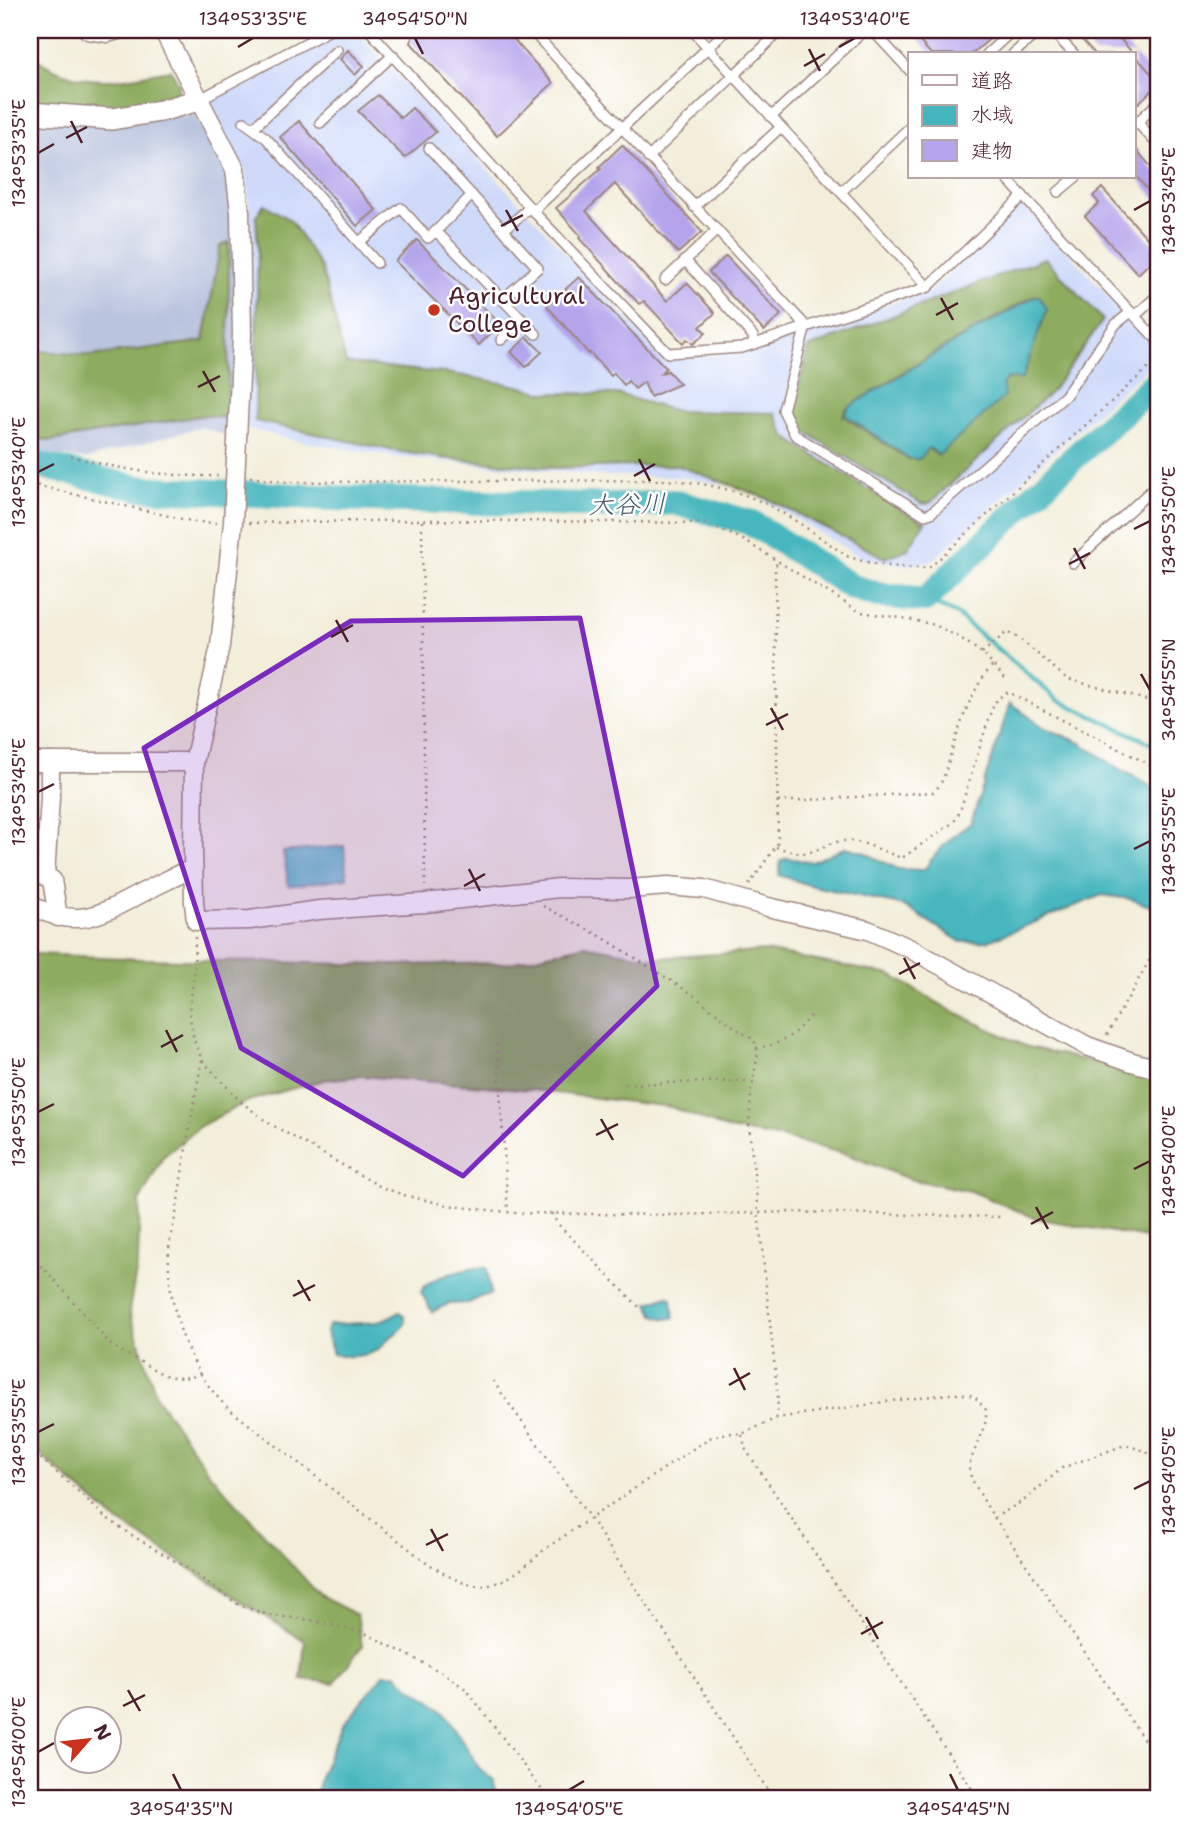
<svg xmlns="http://www.w3.org/2000/svg" width="1188" height="1828" font-family="'Shantell Sans','Klee One',sans-serif">
  <style>
    .built { fill: #cfdafa }
    .industrial { fill: #bac4de }
    .forest { fill: #8dac5f; stroke: #6c6645; stroke-width: 2; fill-rule: evenodd }
    .water { fill: #46b6be; stroke: #486a74; stroke-width: 2 }
    .lines { fill: none; stroke-linecap: round; stroke-linejoin: round }
    .stream { stroke: #46b6be; stroke-width: 4.5 }
    .river { stroke: #46b6be; stroke-width: 26 }
    .building { fill: #b4a4ec }
    .service-casing { stroke: #9e8682; stroke-width: 12 }
    .minor-casing { stroke: #9e8682; stroke-width: 21 }
    .tertiary-casing { stroke: #9e8682; stroke-width: 24 }
    .path { stroke: #9e8682; stroke-width: 2.5; stroke-dasharray: 2 5; stroke-linecap: butt }
    .service { stroke: #fff; stroke-width: 9 }
    .minor { stroke: #fff; stroke-width: 18 }
    .tertiary { stroke: #fff; stroke-width: 21 }
    .marked { fill: #7b2cbf; fill-opacity: 0.2; stroke: #7b2cbf; stroke-width: 5; stroke-linejoin: round }
    .ticks { fill: none; stroke: #4a1f2b; stroke-width: 2.5 }
    .poi-dot { fill: #c8321e; stroke: #fff; stroke-width: 2.5 }
    .labels { text-anchor: middle; stroke-width: 5; stroke-linejoin: round; paint-order: stroke }
    .poi-label { font-size: 24px; fill: #4a1f2b; stroke: #fff; text-anchor: start }
    .water-label { font-size: 26px; font-style: italic; fill: #485b66; stroke: #fff }
    .neatline { fill: none; stroke: #4a1f2b; stroke-width: 2.5 }
    .ticks-label { font-size: 18px; text-anchor: middle; fill: #4a1f2b }
  </style>
  <rect width="100%" height="100%" fill="#fff"/>
  <filter id="ink" filterUnits="userSpaceOnUse"><feTurbulence type="fractalNoise" baseFrequency=".0143" numOctaves="2"/><feDisplacementMap in="SourceGraphic" scale="14" xChannelSelector="R" yChannelSelector="G"/><feConvolveMatrix kernelMatrix="1 2 1 2 8 2 1 2 1" color-interpolation-filters="sRGB"/></filter>
  <filter id="wash" filterUnits="userSpaceOnUse"><feTurbulence type="fractalNoise" baseFrequency=".00686" numOctaves="4" result="noise"/><feDisplacementMap in="SourceGraphic" scale="28" xChannelSelector="R" yChannelSelector="G"/><feGaussianBlur stdDeviation="1.57" result="paint"/><feColorMatrix in="noise" values="0 0 0 0 0 0 0 0 0 0 0 0 0 0 0 0 0 1.4 0 .05"/><feComposite in="paint" operator="in"/></filter>
  <g filter="url(#wash)">
    <rect width="100%" height="100%" fill="#f3eeda"/>
    <path class="built" d="M334,30H355L532,216L600,291L664,356L735,354L932,290L1018,207H1027L1158,350V358L931,562L907,565L862,558L744,488L681,477L606,476L395,457L294,440L246,428L252,238L245,171L209,108L207,101Z"/>
    <path class="industrial" d="M194,114L229,178L236,248L237,427L227,436L201,427L87,459L30,453V121L161,117Z"/>
    <g class="forest">
      <path d="M30,54C50,70 75,79 101,80C122,81 149,73 171,70L179,84L177,98L112,111L30,104Z"/>
      <path d="M264,204L291,221L322,269L346,363L453,374L518,386L545,393L617,394L676,411L775,413L785,436L796,444L905,512L925,522L908,549L885,558L768,499L676,465L556,468L449,459L395,451L255,421L258,247L256,217Z"/>
      <path d="M229,242L228,418L206,415L50,441L30,436V350L91,356L204,341L220,246Z"/>
      <path d="M1045,258L1103,320L1052,391L930,503L922,504L801,429L794,408L808,348ZM1034,296L1037,297L1045,310L1021,379L1006,378L1000,385L1003,396L937,455L927,448L924,450L918,459H908L843,416L846,409L934,353Z"/>
      <path d="M585,945L654,958L765,951L891,975L952,1011L1025,1046L1158,1077V1240L1035,1218L971,1191L909,1179L846,1154L784,1138L727,1129L671,1107L531,1090L361,1076L324,1080L248,1101L200,1126L163,1157L140,1200L138,1261L129,1311L157,1398L210,1474L320,1596L357,1615L362,1646L334,1683L301,1679L305,1641L243,1603L113,1518L30,1446V955L37,954L143,959L390,965L511,963Z"/>
    </g>
    <g class="water">
      <path d="M1036,296H1039L1047,309L1022,379L1008,378L1002,384L1005,396L939,455L929,448L926,450L920,459H910L845,415L848,408L936,353Z"/>
      <path d="M1010,703L1045,728L1081,743L1115,766L1144,782L1158,792V909L1131,899L1102,895L988,941L961,942L904,906L809,885L779,875L780,861L787,858L812,862L846,847L863,852L898,869L924,870C937,850 951,836 971,823Z"/>
      <path d="M344,846L347,878L289,886L283,852Z"/>
      <path d="M476,1268H487L491,1294L482,1296L469,1303L448,1304L432,1312L421,1292C429,1276 460,1271 476,1268Z"/>
      <path d="M668,1296L672,1299L674,1318L666,1319L654,1315L649,1303Z"/>
      <path d="M400,1312L405,1317V1324C400,1331 394,1334 387,1340C387,1340 380,1348 380,1348C368,1357 347,1358 333,1354L326,1331L329,1325L378,1322Z"/>
      <path d="M384,1674H396L412,1689L444,1710L481,1771L494,1780L495,1798H315L320,1777L342,1725Z"/>
    </g>
    <g class="lines">
      <path class="stream" d="M925,600L955,613L1058,700L1150,743L1158,748"/>
      <path class="river" d="M30,463L138,488L335,498L621,506L673,502L752,523L852,587L879,595L925,600L1024,504L1158,380"/>
    </g>
    <g id="blocks">
      <g class="building">
        <path d="M418,30H505L553,83L497,136L411,43L413,34Z"/>
        <path d="M909,30H1000L972,54H931Z"/>
        <path d="M1073,30H1112L1158,81V85L1134,107V54H1095Z"/>
        <path d="M348,50L364,66L355,75L340,59Z"/>
        <path d="M378,95L401,118L412,108L436,132L405,158L358,111Z"/>
        <path d="M299,121L376,210L357,226L280,137Z"/>
        <path d="M622,145L702,232L678,253L615,184L586,211L667,301L687,283L715,313L700,327L706,333L693,344L687,339L683,343L644,301L639,304L579,238L581,236L556,208L601,169L599,167Z"/>
        <path d="M1134,147L1158,175V202L1134,174Z"/>
        <path d="M1102,188L1158,250V255L1138,274L1085,216L1099,203L1093,196Z"/>
        <path d="M417,240L500,324L479,345L395,261Z"/>
        <path d="M726,256L781,315L764,331L709,272Z"/>
        <path d="M579,277L666,368L661,373L668,371L680,384L650,397L644,382L635,389L628,381L624,385L614,373L611,376L590,353L589,354L547,306Z"/>
        <path d="M527,337L542,352L526,367L511,352Z"/>
      </g>
    </g>
  </g>
  <g filter="url(#ink)">
    <use href="#blocks" fill-opacity="0" stroke="#9e8682" stroke-width="2"/>
    <g class="lines">
      <defs>
        <g id="service">
          <path d="M369,30L533,211L668,353L742,348L928,287L1023,196"/>
          <path d="M531,30L806,326L783,410L795,435L925,515L931,513L1065,396L1116,324L1131,312"/>
          <path d="M692,30L928,287"/>
          <path d="M872,30L910,71"/>
          <path d="M1051,30L1074,54"/>
          <path d="M987,54L1013,30"/>
          <path d="M1013,54L1040,30"/>
          <path d="M200,99L330,30"/>
          <path d="M771,117L865,30"/>
          <path d="M1134,119L1158,145"/>
          <path d="M244,122L266,138L377,263"/>
          <path d="M320,123L393,55"/>
          <path d="M1134,125L1158,103"/>
          <path d="M253,128L337,50"/>
          <path d="M429,148L538,268L502,300"/>
          <path d="M648,158L781,30"/>
          <path d="M1005,177L1158,341"/>
          <path d="M841,192L910,127"/>
          <path d="M1058,192L1076,177"/>
          <path d="M472,195L436,231L536,334"/>
          <path d="M694,207L781,127"/>
          <path d="M533,211L727,30"/>
          <path d="M504,230L530,207"/>
          <path d="M359,242L401,208L428,238L436,231"/>
          <path d="M685,260L753,336L754,344"/>
          <path d="M665,280L717,230"/>
          <path d="M1135,316L1158,295"/>
          <path d="M501,340L523,320"/>
          <path d="M1073,563L1158,484"/>
        </g>
        <g id="minor">
          <path d="M88,30L108,33L118,30"/>
          <path d="M163,30L235,169L240,212L242,335L233,523L220,646L194,762L193,850L194,903L196,921L250,920L319,910L425,903L559,888L629,889L668,886L704,889L768,907L868,930L911,949L1087,1046L1132,1062L1158,1069"/>
          <path d="M30,762H194"/>
          <path d="M50,762V798L45,876L52,880L58,917"/>
          <path d="M30,905C76,929 96,917 138,895C153,887 168,880 182,873L193,870"/>
        </g>
        <path id="tertiary" d="M30,113L112,119L160,111L199,100"/>
      </defs>
      <use href="#service" class="service-casing"/>
      <use href="#minor" class="minor-casing"/>
      <use href="#tertiary" class="tertiary-casing"/>
      <g class="path">
        <path d="M71,456C119,470 169,477 219,476"/>
        <path d="M250,477L286,482L665,480C701,482 737,489 770,506C797,520 822,539 847,556C873,566 902,568 929,568L1158,359"/>
        <path d="M30,484L195,522L218,523"/>
        <path d="M422,521L425,886"/>
        <path d="M249,523L422,520L704,523L740,538L860,612L908,619L935,625L962,639L982,653L1006,679"/>
        <path d="M982,653L1007,632L1020,639L1067,679L1158,703"/>
        <path d="M778,802L933,792C945,783 946,767 951,753C961,723 971,689 993,665"/>
        <path d="M776,847C784,849 794,853 802,853C817,853 829,841 844,841C864,840 883,852 902,858L954,822L960,811L991,711L997,699L1008,692L1158,769"/>
        <path d="M749,885L778,843L775,566L778,562"/>
        <path d="M543,906L602,937L692,994L737,1029L754,1040L758,1052L751,1094L749,1126L778,1398L777,1417"/>
        <path d="M195,937L194,975L189,1012L194,1040L202,1060L240,1101L267,1122L381,1187L407,1196L453,1206L515,1213L672,1215L792,1212L1001,1217"/>
        <path d="M1107,1035L1158,945"/>
        <path d="M497,1044L508,1212"/>
        <path d="M756,1048C785,1044 792,1036 811,1015"/>
        <path d="M202,1060C193,1107 184,1155 178,1202C176,1218 170,1234 169,1249C166,1305 188,1371 229,1409L426,1562C440,1571 456,1582 472,1585C499,1591 526,1566 545,1549L709,1438L727,1433L742,1434L777,1418L892,1401L948,1394H967L975,1397L986,1410V1421L969,1465L971,1478L988,1508L1158,1761"/>
        <path d="M625,1084L751,1081"/>
        <path d="M552,1213L557,1223L641,1309"/>
        <path d="M30,1256L49,1274L112,1346L164,1375L176,1378L192,1377L200,1373"/>
        <path d="M493,1381L590,1518L773,1798"/>
        <path d="M742,1435L746,1450L978,1798"/>
        <path d="M30,1449L77,1490L104,1516L128,1533L185,1567L239,1605L268,1615L311,1620L365,1633L441,1672L466,1689L548,1798"/>
        <path d="M994,1518L1026,1499L1062,1468L1125,1445L1146,1451L1158,1463"/>
      </g>
      <use href="#service" class="service"/>
      <use href="#minor" class="minor"/>
      <use href="#tertiary" class="tertiary"/>
    </g>
  </g>
  <path class="marked" d="M580,618L657,986L463,1176L241,1048L144,748L351,621Z"/>
  <path class="ticks" d="M415,38L423,54M238,47L253,38M839,47L855,38M809,49L820,71M804,66L825,54M71,121L82,143M66,138L87,127M38,153L54,144M506,210L518,231M1134,210L1150,201M501,226L523,215M941,298L953,320M936,315L958,303M203,371L215,392M198,387L220,376M639,459L650,481M38,472L54,464M634,476L655,464M1134,529L1150,521M1074,548L1085,569M1069,564L1090,553M336,620L348,642M331,637L353,625M1141,674L1150,690M771,708L783,730M766,725L788,714M38,792L54,784M1134,849L1150,841M469,869L480,891M464,886L485,874M904,958L915,979M899,974L920,963M166,1030L177,1052M161,1047L183,1035M38,1112L54,1104M601,1119L613,1140M596,1135L618,1124M1134,1169L1150,1161M1036,1207L1048,1229M1031,1224L1053,1212M298,1280L310,1301M293,1296L315,1285M734,1368L745,1390M729,1385L750,1373M38,1432L54,1424M1134,1489L1150,1481M431,1529L443,1551M426,1545L448,1534M866,1617L878,1639M861,1634L883,1622M128,1690L140,1711M123,1706L145,1695M38,1752L54,1743M173,1774L181,1790M950,1774L958,1790M569,1790L584,1781"/>
  <circle class="poi-dot" cx="434" cy="310" r="7"/>
  <g class="labels">
    <g class="poi-label">
      <text x="448" y="304">Agricultural<tspan x="448" dy="28">College</tspan></text>
    </g>
    <g class="water-label">
      <text transform="translate(627 504) rotate(-1)" y="9">大谷川</text>
    </g>
  </g>
  <rect width="1188" height="1828" fill="none" stroke="#fff" stroke-width="77"/>
  <rect x="908" y="52" width="228" height="126" fill="#ffffff" stroke="#b7a5aa" stroke-width="2"/>
  <rect x="922" y="75" width="35" height="10" fill="#ffffff" stroke="#b7a5aa" stroke-width="2"/>
  <text x="971" y="88" font-size="21" fill="#4a1f2b">道路</text>
  <rect x="922" y="105" width="35" height="21" fill="#46b6be" stroke="#b7a5aa" stroke-width="2"/>
  <text x="971" y="122" font-size="21" fill="#4a1f2b">水域</text>
  <rect x="922" y="140" width="35" height="21" fill="#b4a4ec" stroke="#b7a5aa" stroke-width="2"/>
  <text x="971" y="158" font-size="21" fill="#4a1f2b">建物</text>
  <g transform="translate(88 1740) rotate(62)"><circle r="33" fill="#ffffff" stroke="#b7a5aa" stroke-width="2"/>
  <path d="M0-5L12 26L0 18L-12 26Z" fill="#c8321e"/>
  <text y="-10" font-size="19" font-weight="bold" text-anchor="middle" fill="#4a1f2b">N</text>
  </g>
  <rect x="38" y="38" width="1112" height="1752" class="neatline"/>
  <g class="ticks-label">
    <text x="253" y="25">134°53'35"E</text>
    <text x="415" y="25">34°54'50"N</text>
    <text x="855" y="25">134°53'40"E</text>
    <text transform="translate(19 153) rotate(-90)" y="6">134°53'35"E</text>
    <text transform="translate(1169 201) rotate(-90)" y="6">134°53'45"E</text>
    <text transform="translate(19 472) rotate(-90)" y="6">134°53'40"E</text>
    <text transform="translate(1169 521) rotate(-90)" y="6">134°53'50"E</text>
    <text transform="translate(1169 690) rotate(-90)" y="6">34°54'55"N</text>
    <text transform="translate(19 792) rotate(-90)" y="6">134°53'45"E</text>
    <text transform="translate(1169 841) rotate(-90)" y="6">134°53'55"E</text>
    <text transform="translate(19 1112) rotate(-90)" y="6">134°53'50"E</text>
    <text transform="translate(1169 1161) rotate(-90)" y="6">134°54'00"E</text>
    <text transform="translate(19 1432) rotate(-90)" y="6">134°53'55"E</text>
    <text transform="translate(1169 1481) rotate(-90)" y="6">134°54'05"E</text>
    <text transform="translate(19 1752) rotate(-90)" y="6">134°54'00"E</text>
    <text x="181" y="1815">34°54'35"N</text>
    <text x="569" y="1815">134°54'05"E</text>
    <text x="958" y="1815">34°54'45"N</text>
  </g>
</svg>
